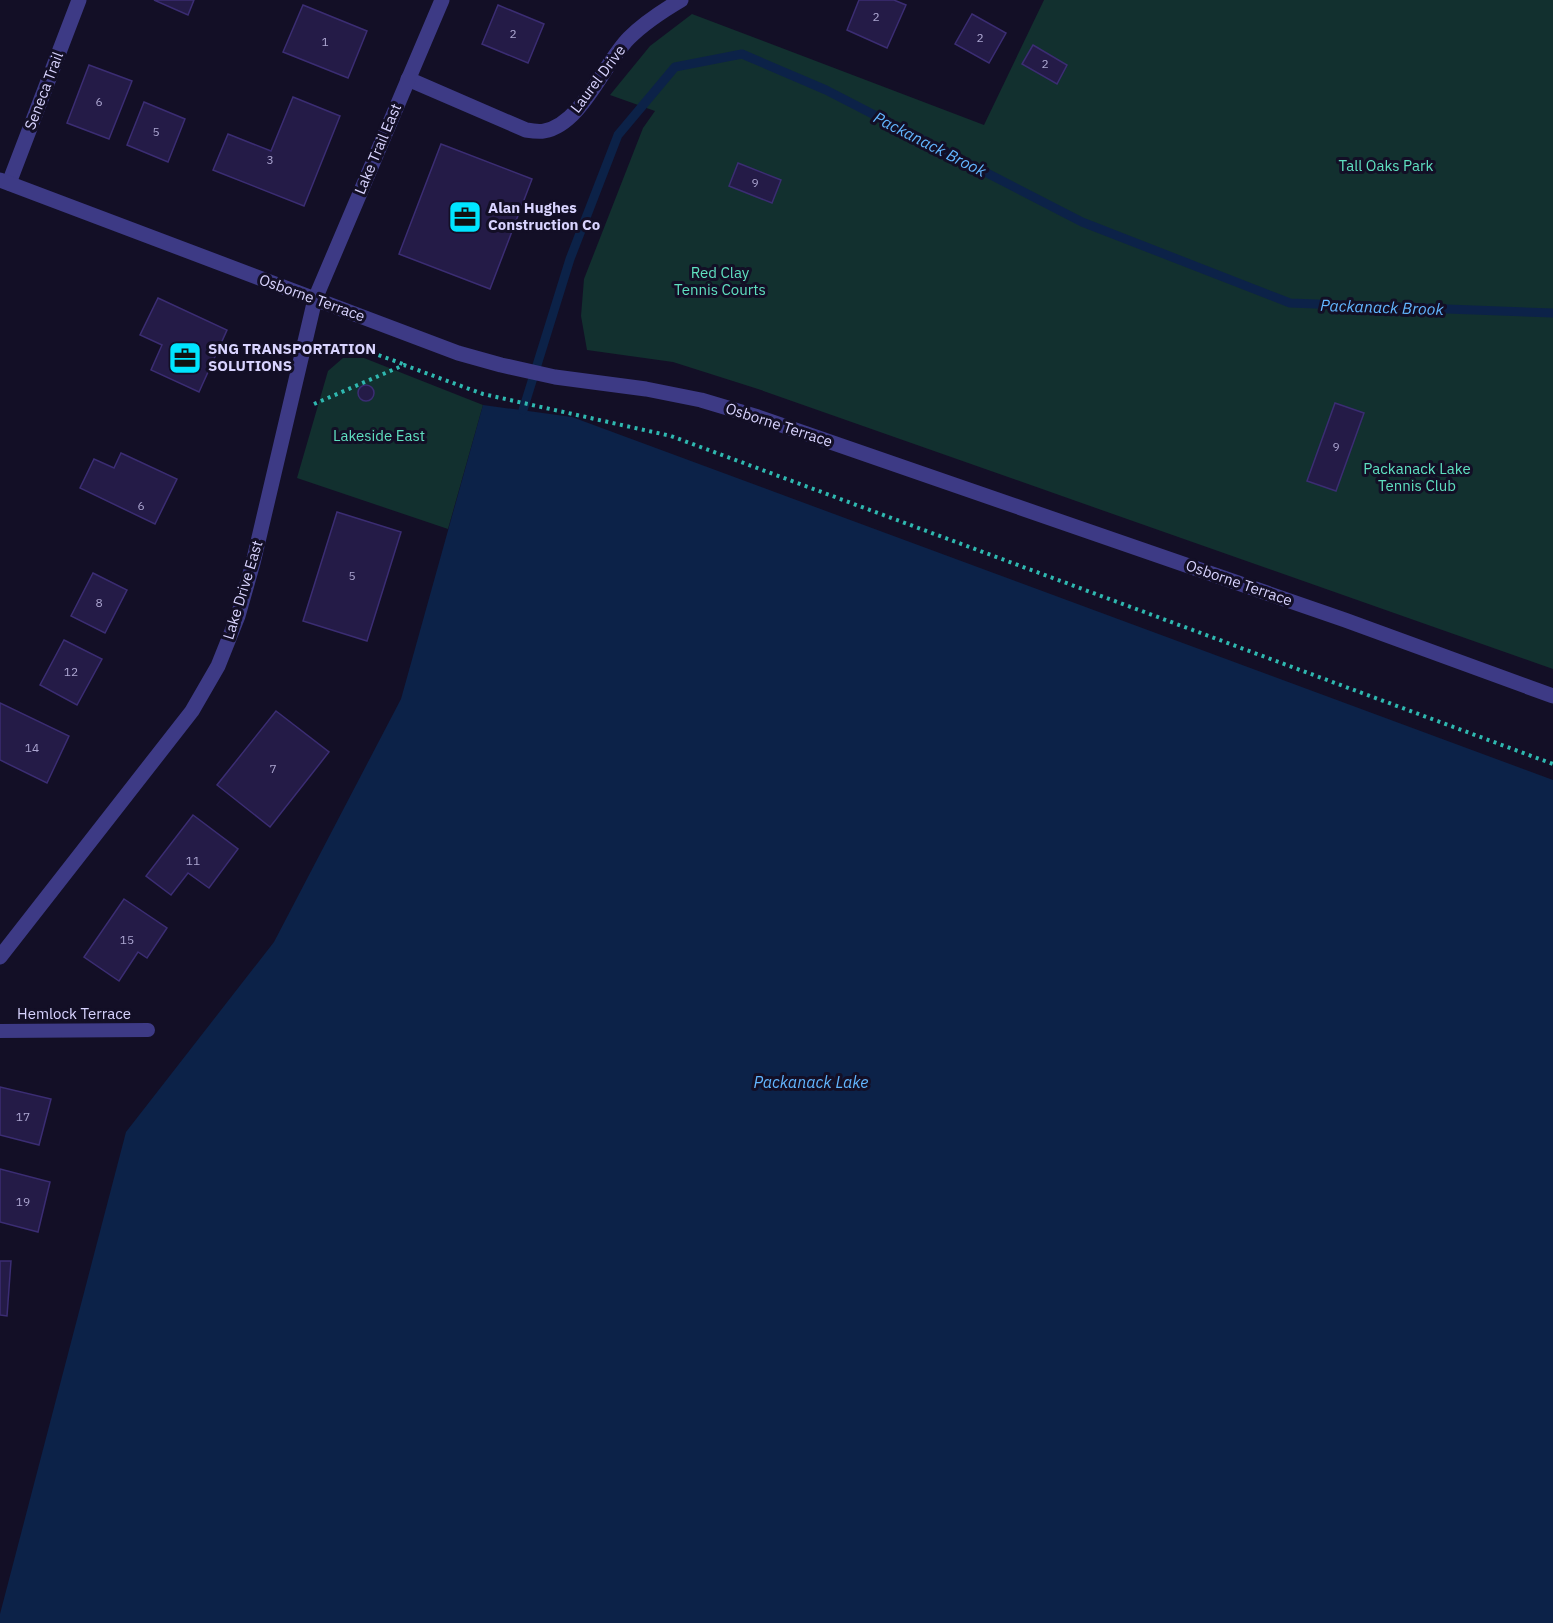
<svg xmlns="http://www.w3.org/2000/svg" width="1553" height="1623" font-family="'IBM Plex Sans',sans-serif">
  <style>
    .green { fill: #12302f }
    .water { fill: #0c2248 }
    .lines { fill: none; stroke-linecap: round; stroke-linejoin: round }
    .stream { stroke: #0c2248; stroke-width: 9 }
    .building { fill: #241b47; stroke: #3b2d73; stroke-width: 1.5 }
    .path { stroke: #2fb8b0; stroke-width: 4; stroke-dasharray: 3 4.5; stroke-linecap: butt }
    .service { stroke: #3d3a85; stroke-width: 14 }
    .minor { stroke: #3d3a85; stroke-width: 15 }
    .tertiary { stroke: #3d3a85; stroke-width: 15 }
    .labels { text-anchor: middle; stroke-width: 6; stroke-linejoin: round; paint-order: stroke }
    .number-label { font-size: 12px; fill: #aca6d1 }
    .street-label { font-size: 15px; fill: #d9d4ff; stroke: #130f26 }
    .park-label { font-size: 15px; fill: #5fe0c0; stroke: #130f26 }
    .poi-label { font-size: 15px; font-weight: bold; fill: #d9d4ff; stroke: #130f26; text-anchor: start }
    .water-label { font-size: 16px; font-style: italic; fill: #62b6ff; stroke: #130f26 }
  </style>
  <rect width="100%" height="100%" fill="#130f26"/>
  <g class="green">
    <path d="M1044,0H1553V669L758,389L673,362L587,350L581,316L584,279L643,128L655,111L610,95L650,46L692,14L984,125Z"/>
    <path d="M343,358H364L483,405L448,529L297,478L328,371Z"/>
  </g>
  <path class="water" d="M483,405L572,417L1553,780V1623H0V1614L126,1132L274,942L401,699Z"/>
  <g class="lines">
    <path class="stream" d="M523,410L570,259L618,135L675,67L742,54L826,90L1082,222L1290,303L1553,313"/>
  </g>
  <g class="building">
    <path d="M154,0H194L188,15Z"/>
    <path d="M859,0H894L906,5L887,48L847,30Z"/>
    <path d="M303,5L367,31L348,78L283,52Z"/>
    <path d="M498,5L544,24L528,63L482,44Z"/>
    <path d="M972,14L1006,33L989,63L955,44Z"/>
    <path d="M1033,45L1067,65L1057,84L1022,64Z"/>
    <path d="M89,65L132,81L109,139L67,123Z"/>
    <path d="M293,97L340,116L304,206L213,170L228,134L271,151Z"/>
    <path d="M144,102L185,119L168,162L127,145Z"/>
    <path d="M441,144L532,179L490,289L399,254Z"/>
    <path d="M738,163L781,180L772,203L729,186Z"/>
    <path d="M158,298L227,330L199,392L151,370L162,345L140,335Z"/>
    <circle cx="366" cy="393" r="8"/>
    <path d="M1335,403L1364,413L1336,491L1307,481Z"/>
    <path d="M121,453L177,479L155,524L80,488L94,459L114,468Z"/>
    <path d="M337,512L401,532L367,641L303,621Z"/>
    <path d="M93,573L127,590L105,633L71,616Z"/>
    <path d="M64,640L102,659L77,705L40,685Z"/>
    <path d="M0,703L69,736L47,783L0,760Z"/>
    <path d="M276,711L329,752L270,827L217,785Z"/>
    <path d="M193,815L238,849L209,888L188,873L171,895L146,876Z"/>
    <path d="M124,899L167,928L147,958L138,952L119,981L84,957Z"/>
    <path d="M0,1087L51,1099L39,1145L0,1135Z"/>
    <path d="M0,1169L50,1182L38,1232L0,1222Z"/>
    <path d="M0,1261H11L7,1316L0,1315Z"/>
  </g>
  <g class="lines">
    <g class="path">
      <path d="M337,350L348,344L403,364"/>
      <path d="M314,404L404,365L483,394L671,436L1553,764"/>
    </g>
    <path class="service" d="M0,1031L148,1030"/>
    <g class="minor">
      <path d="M408,79L526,130C532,131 539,132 544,131C582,124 604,63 629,38C644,23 664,10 681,0"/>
      <path d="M9,183L79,0"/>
      <path d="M315,299L442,0"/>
    </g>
    <g class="tertiary">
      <path d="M0,180L458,353L501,365L555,377L646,389L701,400L758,417L1345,620L1553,696"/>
      <path d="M0,957L192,711L218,666L238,616L253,563L315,299"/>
    </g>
  </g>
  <defs>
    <symbol id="office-square" viewBox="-11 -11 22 22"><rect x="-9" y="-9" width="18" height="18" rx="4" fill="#00e5ff" stroke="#130f26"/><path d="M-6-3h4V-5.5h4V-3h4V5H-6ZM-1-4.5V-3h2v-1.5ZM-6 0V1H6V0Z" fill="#111"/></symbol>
  </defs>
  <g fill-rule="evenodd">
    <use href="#office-square" x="446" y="198" width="38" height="38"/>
    <use href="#office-square" x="166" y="339" width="38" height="38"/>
  </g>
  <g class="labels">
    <g class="number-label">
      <text x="876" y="21">2</text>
      <text x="513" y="38">2</text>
      <text x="980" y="42">2</text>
      <text x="325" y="46">1</text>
      <text x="1045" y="68">2</text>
      <text x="99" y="106">6</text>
      <text x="156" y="136">5</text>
      <text x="270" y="164">3</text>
      <text x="755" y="187">9</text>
      <text x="1336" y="451">9</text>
      <text x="141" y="510">6</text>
      <text x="352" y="580">5</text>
      <text x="99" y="607">8</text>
      <text x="71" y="676">12</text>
      <text x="32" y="752">14</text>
      <text x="273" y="773">7</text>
      <text x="193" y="865">11</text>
      <text x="127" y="944">15</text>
      <text x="23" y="1121">17</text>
      <text x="23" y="1206">19</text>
    </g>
    <g class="street-label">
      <text transform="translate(598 79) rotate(-53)" y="5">Laurel Drive</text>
      <text transform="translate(44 91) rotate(-69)" y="5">Seneca Trail</text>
      <text transform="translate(378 149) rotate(-67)" y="5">Lake Trail East</text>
      <text transform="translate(312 298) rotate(20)" y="5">Osborne Terrace</text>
      <text transform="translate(779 425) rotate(18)" y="5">Osborne Terrace</text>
      <text transform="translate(1239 583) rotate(19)" y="5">Osborne Terrace</text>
      <text transform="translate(243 590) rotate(-73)" y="5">Lake Drive East</text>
      <text x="74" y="1019">Hemlock Terrace</text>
    </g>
    <g class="park-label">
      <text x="1386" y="171">Tall Oaks Park</text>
      <text x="720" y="278">Red Clay<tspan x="720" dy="17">Tennis Courts</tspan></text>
      <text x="379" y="441">Lakeside East</text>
      <text x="1417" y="474">Packanack Lake<tspan x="1417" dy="17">Tennis Club</tspan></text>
    </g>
    <g class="poi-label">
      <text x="488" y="213">Alan Hughes<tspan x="488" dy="17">Construction Co</tspan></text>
      <text x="208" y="354">SNG TRANSPORTATION<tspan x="208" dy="17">SOLUTIONS</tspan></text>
    </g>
    <g class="water-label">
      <text transform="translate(930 144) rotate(27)" y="6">Packanack Brook</text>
      <text transform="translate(1382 307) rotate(2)" y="6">Packanack Brook</text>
      <text x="811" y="1088">Packanack Lake</text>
    </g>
  </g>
</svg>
